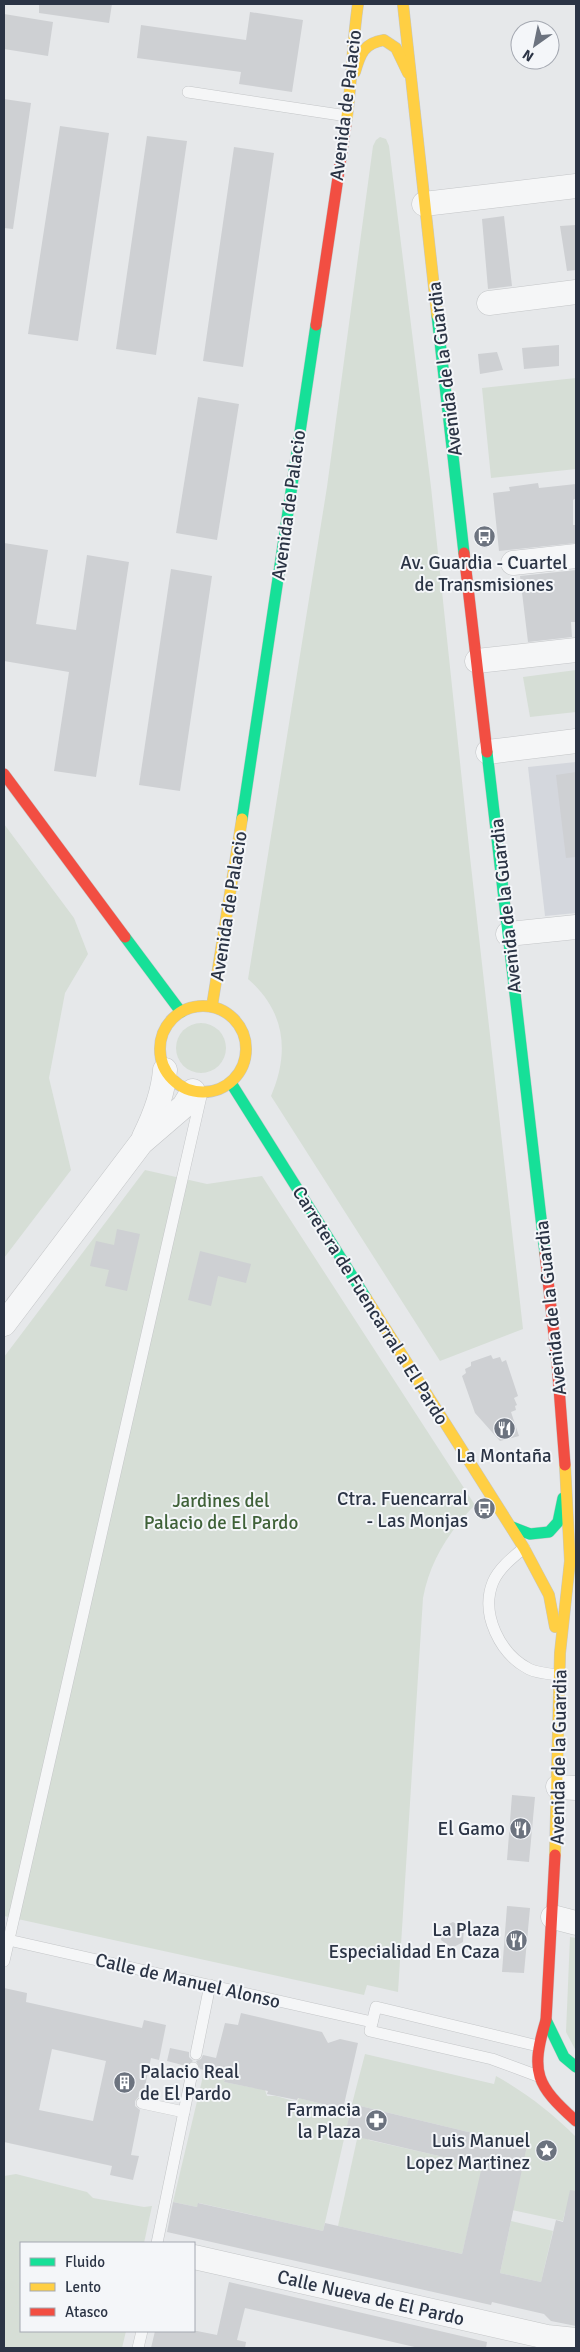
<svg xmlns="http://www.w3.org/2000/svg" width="580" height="2352" font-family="Signika,sans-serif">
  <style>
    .built { fill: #d4d7dd }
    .green { fill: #d6ded6 }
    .building { fill: #ced0d3; fill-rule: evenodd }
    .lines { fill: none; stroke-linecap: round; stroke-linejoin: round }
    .lane-casing { stroke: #c4c6c8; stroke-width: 12 }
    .street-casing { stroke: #c4c6c8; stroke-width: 25 }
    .fast-casing { stroke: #c4c6c8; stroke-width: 12 }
    .slow-casing { stroke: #c4c6c8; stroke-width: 12 }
    .jam-casing { stroke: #c4c6c8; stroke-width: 12 }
    .lane { stroke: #f5f6f7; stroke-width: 11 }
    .street { stroke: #f5f6f7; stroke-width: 24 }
    .fast { stroke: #16e098; stroke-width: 11 }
    .slow { stroke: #ffcf43; stroke-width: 11 }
    .jam { stroke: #f24e42; stroke-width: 11 }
    .labels { text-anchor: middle; stroke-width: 4; stroke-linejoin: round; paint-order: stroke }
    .street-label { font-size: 19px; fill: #2b3445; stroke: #f4f6f9 }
    .poi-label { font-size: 19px; fill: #2b3445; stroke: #f4f6f9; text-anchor: end }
    .park-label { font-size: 19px; fill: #3f6138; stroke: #f4f6f9 }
  </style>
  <rect width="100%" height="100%" fill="#e6e8ea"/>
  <path class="built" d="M576,762V913L545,916L528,767Z"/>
  <g class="green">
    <path d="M380,137L386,139L389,146L431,487L470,857L523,1329L440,1361L271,1096C290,1052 285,1011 248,979L327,487L373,146L376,140Z"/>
    <path d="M576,378V469L491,478L482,388Z"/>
    <path d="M576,670V712L530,717L523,677Z"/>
    <path d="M4,824L74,918L88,954L65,993L49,1078L71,1170L4,1258Z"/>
    <circle cx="201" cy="1048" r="25"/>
    <path d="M145,1170L207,1184L262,1176L475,1505C449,1531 430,1561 423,1598L398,1992L367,1985L364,1995L4,1916V1357Z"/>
    <path d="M570,1937L576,1938V2051L566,2032Z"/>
    <path d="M365,2054L494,2084L496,2076C526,2093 552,2113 576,2137L575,2214L565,2212L563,2221L512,2210L527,2146L352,2104L323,2231L199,2203L197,2207L173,2202L204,2072L226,2076L224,2082L265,2090L267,2096H276L297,2102L299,2098L342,2109L345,2103L352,2104Z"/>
    <path d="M359,2130L369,2140L483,2166L462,2254L338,2226Z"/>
    <path d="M16,2174L87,2192L93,2198L144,2207L152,2206L144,2243H21V2331H126L122,2348H4V2176Z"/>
    <path d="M511,2221L553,2231L541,2282L500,2273Z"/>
  </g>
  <g class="building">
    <path d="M39,4H112L109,23L39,13Z"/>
    <path d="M250,12L303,20L292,92L239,84L241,72L137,58L141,25L246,40Z"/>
    <path d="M4,14L53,22L48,56L4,49Z"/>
    <path d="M4,99L31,103L13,229L4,228Z"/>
    <path d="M60,126L109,133L78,341L28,334Z"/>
    <path d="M147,136L187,141L156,355L116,349Z"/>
    <path d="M234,147L274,153L243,367L203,361Z"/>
    <path d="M504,216L512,286L488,289L482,219Z"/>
    <path d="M576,225V270L567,271L560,226Z"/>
    <path d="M559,345V366L524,369L522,348Z"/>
    <path d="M497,352L503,370L480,374L478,354Z"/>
    <path d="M198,397L239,404L217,540L176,533Z"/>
    <path d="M538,483L539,488L576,484V498L573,500V525H576V543L499,551L493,493L510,491L509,487Z"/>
    <path d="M4,543L48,550L36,624L76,630L87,555L129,562L96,777L54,771L69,672L4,661Z"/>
    <path d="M171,569L212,576L180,791L139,785Z"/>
    <path d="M576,570V622H571L572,637L528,642L520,576Z"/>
    <path d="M576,772V857L566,858L556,775Z"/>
    <path d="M117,1229L140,1234L127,1291L105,1286L109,1270L90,1266L96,1241L114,1245Z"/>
    <path d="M200,1251L251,1264L246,1283L218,1276L211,1306L188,1300Z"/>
    <path d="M491,1355L493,1359L500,1357L502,1362L506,1360L518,1396L514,1398L517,1405L515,1406L516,1410L511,1412L519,1436L500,1441L475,1413L462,1376L466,1373L465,1369L471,1366V1362Z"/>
    <path d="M512,1795L535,1797L529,1862L507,1860Z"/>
    <path d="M507,1906L530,1908L524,1973L502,1972Z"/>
    <path d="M453,1922L464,1929L463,1942L452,1948L441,1940L442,1927Z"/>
    <path d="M4,1988L27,1993L26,2002L142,2028L144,2020L166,2025L159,2060L151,2058L143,2096H139L135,2101V2106L140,2110L131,2155L139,2156L133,2180L110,2175L112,2166L4,2142ZM52,2049L106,2061L93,2121L39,2110Z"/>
    <path d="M241,2013L322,2032L328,2043L340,2039L358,2043L343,2109L298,2098L297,2100L267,2094L268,2091L224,2082L226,2076L200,2069L196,2061L201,2059L203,2055L216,2058L225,2023L238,2025Z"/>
    <path d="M170,2048L189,2052V2057L193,2061L186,2066L167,2061Z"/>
    <path d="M352,2104L527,2146L500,2273L541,2282L556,2220L563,2222L570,2190L576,2191V2326L551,2321L544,2314L492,2302L491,2305L167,2232L173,2202L197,2207L198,2203L323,2231L325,2223L462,2254L482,2166L345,2134Z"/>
    <path d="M229,2282L487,2342L486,2348H419L245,2308L237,2340L246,2342L245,2348H151L155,2331H197L217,2335Z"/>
  </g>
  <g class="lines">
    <defs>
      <g id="lane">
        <path d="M188,92L347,116"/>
        <path d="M524,1548C513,1557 499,1568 493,1582C480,1614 500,1654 529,1669C537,1673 550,1674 559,1675"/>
        <path d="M4,1939L372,2022"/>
        <path d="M4,1961L202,1092"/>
        <path d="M196,2054L210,1985"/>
        <path d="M538,2076L492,2059L370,2031L376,2007L538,2046"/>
        <path d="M142,2103L184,2112"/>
        <path d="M157,2243L193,2068"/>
        <path d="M138,2348L142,2331"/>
      </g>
      <g id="street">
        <path d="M424,204L576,186"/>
        <path d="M489,303L576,292"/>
        <path d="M513,563L576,556"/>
        <path d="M477,661L576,650"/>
        <path d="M488,752L576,741"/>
        <path d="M508,934L576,927"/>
        <path d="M144,1137C155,1115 163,1094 165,1070"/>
        <path d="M4,1324L141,1143L184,1106L193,1091"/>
        <path d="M558,1787L576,1788"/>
        <path d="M553,1917L576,1923"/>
        <path d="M194,2257L547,2337L576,2340"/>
      </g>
      <g id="fast">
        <path d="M437,315L464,553"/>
        <path d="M487,752L545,1253"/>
        <path d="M242,819L316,325"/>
        <path d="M125,937L181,1012"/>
        <path d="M231,1083L366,1298"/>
        <path d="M512,1527L530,1534L549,1532L558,1522L563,1498"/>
        <path d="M546,2020L564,2057L576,2067"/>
      </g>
      <g id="slow">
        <path d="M403,4L437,315"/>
        <path d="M355,72C360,54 364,43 384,40L396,48L408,73"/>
        <path d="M346,124C352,83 352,44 358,4"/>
        <circle cx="203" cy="1049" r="43"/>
        <path d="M212,1006L242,819"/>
        <path d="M366,1298L524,1548L549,1595L555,1627"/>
        <path d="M555,1855L560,1653L570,1561L565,1465"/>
      </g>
      <g id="jam">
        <path d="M316,325L346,124"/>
        <path d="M464,553L487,752"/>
        <path d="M4,774L125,937"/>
        <path d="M545,1253L557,1362L565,1465"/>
        <path d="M555,1855L546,2020C530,2073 536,2085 576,2121"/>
      </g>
    </defs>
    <use href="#lane" class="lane-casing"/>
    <use href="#street" class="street-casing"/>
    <use href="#fast" class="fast-casing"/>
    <use href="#slow" class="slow-casing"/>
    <use href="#jam" class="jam-casing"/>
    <use href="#lane" class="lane"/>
    <use href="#street" class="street"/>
    <use href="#fast" class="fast"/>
    <use href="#slow" class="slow"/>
    <use href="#jam" class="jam"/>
  </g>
  <defs>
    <symbol id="bus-disc" viewBox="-11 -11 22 22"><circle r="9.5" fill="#6c737f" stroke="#f4f6f9"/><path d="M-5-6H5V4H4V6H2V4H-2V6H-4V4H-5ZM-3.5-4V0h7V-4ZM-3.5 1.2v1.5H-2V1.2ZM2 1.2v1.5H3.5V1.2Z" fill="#fff"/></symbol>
    <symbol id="restaurant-disc" viewBox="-11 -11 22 22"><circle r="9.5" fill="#6c737f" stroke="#f4f6f9"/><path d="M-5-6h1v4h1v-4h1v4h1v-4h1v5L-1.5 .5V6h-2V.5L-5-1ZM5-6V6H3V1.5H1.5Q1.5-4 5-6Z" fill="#fff"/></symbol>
    <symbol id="building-disc" viewBox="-11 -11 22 22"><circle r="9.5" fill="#6c737f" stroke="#f4f6f9"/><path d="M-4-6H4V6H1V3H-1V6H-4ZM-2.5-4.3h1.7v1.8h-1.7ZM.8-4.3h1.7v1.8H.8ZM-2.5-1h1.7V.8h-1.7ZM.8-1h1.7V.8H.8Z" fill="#fff"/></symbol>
    <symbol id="pharmacy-disc" viewBox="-11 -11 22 22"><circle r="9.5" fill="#6c737f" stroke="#f4f6f9"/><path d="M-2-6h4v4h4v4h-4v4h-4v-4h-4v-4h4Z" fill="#fff"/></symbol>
    <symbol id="sight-disc" viewBox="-11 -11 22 22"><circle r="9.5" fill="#6c737f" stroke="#f4f6f9"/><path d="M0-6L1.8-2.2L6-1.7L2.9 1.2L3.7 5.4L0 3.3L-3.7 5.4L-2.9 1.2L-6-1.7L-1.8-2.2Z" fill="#fff"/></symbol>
  </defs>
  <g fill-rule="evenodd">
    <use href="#bus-disc" x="472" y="524" width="25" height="25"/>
    <use href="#restaurant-disc" x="492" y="1416" width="25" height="25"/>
    <use href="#bus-disc" x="472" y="1496" width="25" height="25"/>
    <use href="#restaurant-disc" x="508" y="1816" width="25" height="25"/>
    <use href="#restaurant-disc" x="504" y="1928" width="25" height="25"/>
    <use href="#building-disc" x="112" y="2070" width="25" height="25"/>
    <use href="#pharmacy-disc" x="364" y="2108" width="25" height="25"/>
    <use href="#sight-disc" x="534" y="2138" width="25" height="25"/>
  </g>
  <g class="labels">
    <g class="street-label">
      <text transform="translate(345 105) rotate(-83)" y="7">Avenida de Palacio</text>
      <text transform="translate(444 369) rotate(-97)" y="7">Avenida de la Guardia</text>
      <text transform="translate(288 505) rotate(-82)" y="7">Avenida de Palacio</text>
      <text transform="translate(228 906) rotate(-81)" y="7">Avenida de Palacio</text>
      <text transform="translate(505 906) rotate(-96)" y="7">Avenida de la Guardia</text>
      <text transform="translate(371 1305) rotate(58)" y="7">Carretera de Fuencarral a El Pardo</text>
      <text transform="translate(550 1308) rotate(-96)" y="7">Avenida de la Guardia</text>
      <text transform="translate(558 1757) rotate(-89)" y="7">Avenida de la Guardia</text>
      <text transform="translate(188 1980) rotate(13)" y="7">Calle de Manuel Alonso</text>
      <text transform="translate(371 2297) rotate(13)" y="7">Calle Nueva de El Pardo</text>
    </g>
    <g class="poi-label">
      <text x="484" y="569" text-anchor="middle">Av. Guardia - Cuartel<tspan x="484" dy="22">de Transmisiones</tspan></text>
      <text x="504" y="1462" text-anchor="middle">La Montaña</text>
      <text x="468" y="1505">Ctra. Fuencarral<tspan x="468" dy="22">- Las Monjas</tspan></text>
      <text x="505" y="1835">El Gamo</text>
      <text x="500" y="1936">La Plaza<tspan x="500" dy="22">Especialidad En Caza</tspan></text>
      <text x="140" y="2078" text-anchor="start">Palacio Real<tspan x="140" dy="22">de El Pardo</tspan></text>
      <text x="361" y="2116">Farmacia<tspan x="361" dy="22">la Plaza</tspan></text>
      <text x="530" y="2147">Luis Manuel<tspan x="530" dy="22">Lopez Martinez</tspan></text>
    </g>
    <g class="park-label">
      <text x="221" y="1507">Jardines del<tspan x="221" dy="22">Palacio de El Pardo</tspan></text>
    </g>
  </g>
  <rect width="580" height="2352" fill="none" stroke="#2b3445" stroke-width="10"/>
  <rect x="20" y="2242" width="175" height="90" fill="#f4f6f9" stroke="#a4a8b1"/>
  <rect x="30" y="2258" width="25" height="8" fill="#16e098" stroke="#a4a8b1"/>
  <text x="65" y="2267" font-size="15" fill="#2b3445">Fluido</text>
  <rect x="30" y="2283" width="25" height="8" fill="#ffcf43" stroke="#a4a8b1"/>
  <text x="65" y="2292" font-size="15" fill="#2b3445">Lento</text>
  <rect x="30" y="2308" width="25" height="8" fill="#f24e42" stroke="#a4a8b1"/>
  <text x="65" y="2317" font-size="15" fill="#2b3445">Atasco</text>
  <g transform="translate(535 45) rotate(213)"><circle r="24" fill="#f4f6f9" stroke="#a4a8b1"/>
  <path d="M0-4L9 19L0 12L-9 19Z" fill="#6c737f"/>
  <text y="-8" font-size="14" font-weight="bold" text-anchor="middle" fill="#2b3445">N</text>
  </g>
</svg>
